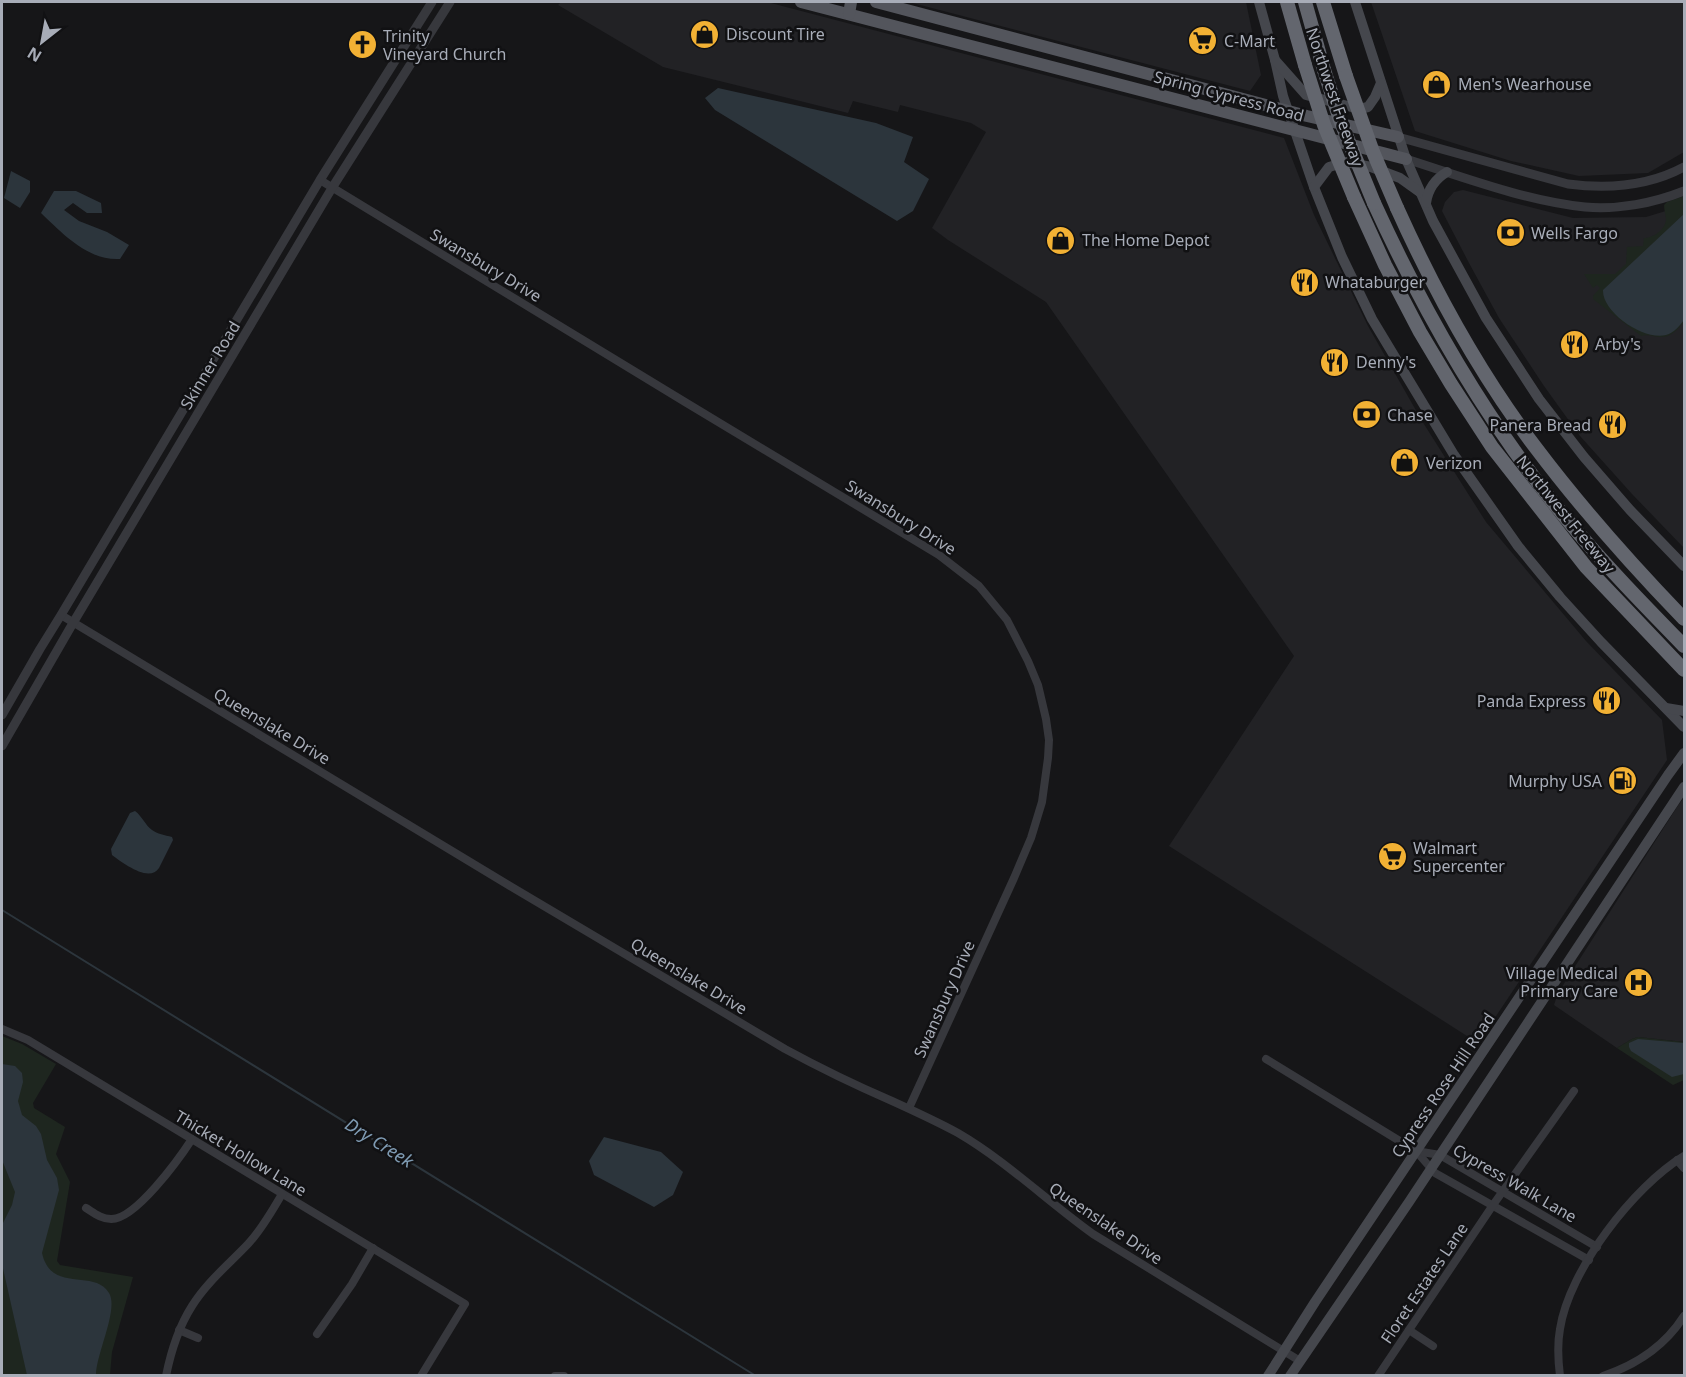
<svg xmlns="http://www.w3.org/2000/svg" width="1686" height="1377" font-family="'Noto Sans',sans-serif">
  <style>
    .built { fill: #222225 }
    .green { fill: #1e261f }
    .water { fill: #2c353c }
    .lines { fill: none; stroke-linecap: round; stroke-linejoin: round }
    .stream { stroke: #2c353c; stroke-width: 2 }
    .minor { stroke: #37383d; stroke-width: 8 }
    .tertiary { stroke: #37383d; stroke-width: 9 }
    .secondary { stroke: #45474d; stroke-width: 10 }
    .primary { stroke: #53555c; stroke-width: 12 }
    .motorway { stroke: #63666e; stroke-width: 14 }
    .motorway-bridge { stroke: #63666e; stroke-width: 14 }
    .labels { text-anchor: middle; stroke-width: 5; stroke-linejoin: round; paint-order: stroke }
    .poi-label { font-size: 16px; fill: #a8adb8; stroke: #111113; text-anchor: start }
    .street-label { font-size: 16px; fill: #a8adb8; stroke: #111113 }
    .water-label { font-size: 18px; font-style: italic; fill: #7f9bb3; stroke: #111113 }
  </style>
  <rect width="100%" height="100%" fill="#161618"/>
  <g class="built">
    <path d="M561,2H767L1284,138L1314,215L1368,326L1422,421L1486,522L1586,641L1662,720L1667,760L1478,1043L1169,846L1294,656L1046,302L948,240L932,228L986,132L971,123L900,105L898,112L853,101L848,113L663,67L558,5Z"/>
    <path d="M909,2H1246L1261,75L1250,91Z"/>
    <path d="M1371,2H1684V152L1648,173L1579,176L1511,161L1415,131Z"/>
    <path d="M1463,190L1573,218L1646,217L1669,210L1684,202V548L1632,494L1580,436L1544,386L1499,318L1469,263L1442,211L1445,202L1454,192Z"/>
    <path d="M1684,798V1042L1638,1037L1632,1039L1617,1048L1554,1005L1558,993L1679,804Z"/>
  </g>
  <g class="green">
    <path d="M1684,196V322C1678,329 1671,338 1660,337C1653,337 1649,334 1641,336L1593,299V296L1600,288L1597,285L1593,288L1584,274H1615L1626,264L1627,247L1643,246L1644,238C1653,238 1665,230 1666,220C1666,216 1664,210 1664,205L1667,202Z"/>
    <path d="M2,1036L22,1044L56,1064L33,1103L34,1108L65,1127L56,1154L70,1182L57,1261L60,1265L133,1277L112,1352L110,1375H2L3,1319L2,1314Z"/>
    <path d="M1638,1037L1684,1042V1080L1673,1085L1617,1048L1632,1039Z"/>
  </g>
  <g class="water">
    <path d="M718,88L876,123L913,137L904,162L929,179L913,211L897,221L715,110L705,98Z"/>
    <path d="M11,171L30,181V192L20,208L4,198Z"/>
    <path d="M54,191H76L101,203L102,213H87L73,203L64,210L79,221L107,232L129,245L120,259C88,261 62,233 41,213Z"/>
    <path d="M1684,214V320C1680,325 1674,333 1666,335C1645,341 1602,313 1603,290Z"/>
    <path d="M135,811C142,816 145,825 152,830C157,834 165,835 172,837L173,840L159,868C149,883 123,863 112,855L111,849L130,813Z"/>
    <path d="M1638,1039L1684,1043V1074L1672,1077L1631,1051L1629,1047V1043Z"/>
    <path d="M2,1064L15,1066L22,1073L23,1082L18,1101L22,1115L36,1126L41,1134L47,1160L57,1178L59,1190L42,1253C51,1294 94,1268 109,1293C119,1309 96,1354 96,1375H27L2,1264V1225L12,1205L15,1192L2,1160Z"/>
    <path d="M604,1137L661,1152L683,1172L673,1195L654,1207L594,1175L589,1161Z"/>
  </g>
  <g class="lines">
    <path class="stream" d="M2,910L756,1376"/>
    <g class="minor">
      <path d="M320,180L685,402L939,555L979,586L1007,620L1028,661L1038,685L1046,719L1049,740L1048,758L1042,802L1031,838L1014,878L909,1108"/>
      <path d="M61,615L510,886L785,1049C820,1068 855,1085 892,1101C914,1111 936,1121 958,1133C1006,1161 1047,1201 1093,1234L1300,1361"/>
      <path d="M2,1029L28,1040L465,1304L421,1376"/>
      <path d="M1266,1059L1416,1151L1435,1173L1589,1260"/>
      <path d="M1416,1151L1440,1155L1597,1247"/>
      <path d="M1677,1160L1684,1168"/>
      <path d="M86,1208C94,1213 101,1219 111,1219C135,1220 179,1159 192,1139"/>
      <path d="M179,1330L198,1338"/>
      <path d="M1409,1330L1433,1346"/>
      <path d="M317,1334L352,1284L373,1248"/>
      <path d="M166,1376C171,1351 178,1328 192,1306C207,1282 229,1264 248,1244C262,1229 272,1211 282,1194"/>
      <path d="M555,1376H564"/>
      <path d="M1378,1376L1493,1205L1574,1091"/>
      <path d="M1560,1376C1558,1360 1557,1345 1560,1329C1569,1270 1634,1186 1684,1156"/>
      <path d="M1603,1376C1636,1365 1665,1346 1684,1316"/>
    </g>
    <g class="tertiary">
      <path d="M1398,137L1568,184C1607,189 1649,186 1684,167"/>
      <path d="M1406,159C1463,177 1526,201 1585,207C1618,210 1654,203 1684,191"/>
      <path d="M2,715L40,649L61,615L320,180L432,2"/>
      <path d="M2,746L73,623L332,188L450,2"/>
    </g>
    <g class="secondary">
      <path d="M1259,2L1275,60L1283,96L1314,187L1342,257L1372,319L1454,455L1518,546L1560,597L1601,642L1684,727"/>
      <path d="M1355,2L1406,159L1433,221L1486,318L1539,399L1584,457L1630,510L1684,566"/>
      <path d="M1275,60L1306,95L1359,109L1368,107L1375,97L1381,83"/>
      <path d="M1314,187L1329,167L1346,162L1371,167L1400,178L1421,193"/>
      <path d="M1426,203C1428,189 1435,179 1447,172"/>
      <path d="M1666,708L1684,711"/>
      <path d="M1268,1376L1315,1302L1668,775L1684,753"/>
      <path d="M1290,1376L1409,1202L1684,787"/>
    </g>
    <g class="primary">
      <path d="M801,2L1406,159"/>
      <path d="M876,2L1307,116L1398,137"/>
      <path d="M849,14L851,2"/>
    </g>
    <g class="motorway">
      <path d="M1287,2L1305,65"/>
      <path d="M1305,2L1324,70"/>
      <path d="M1323,2L1346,76"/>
      <path d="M1354,197L1385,265L1420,332L1451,384L1492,447L1586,567L1684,670"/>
      <path d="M1374,203C1426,317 1489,426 1569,522C1606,566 1645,606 1684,646"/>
      <path d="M1397,208C1434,290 1481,376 1536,448C1582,509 1631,564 1684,619"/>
    </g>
    <g class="motorway-bridge">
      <path d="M1305,65L1324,125L1354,197"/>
      <path d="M1324,70L1340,120L1374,203"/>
      <path d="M1346,76L1373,152L1397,208"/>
    </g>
  </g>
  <defs>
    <symbol id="shop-disc" viewBox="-11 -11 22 22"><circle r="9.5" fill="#f2b134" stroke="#111113"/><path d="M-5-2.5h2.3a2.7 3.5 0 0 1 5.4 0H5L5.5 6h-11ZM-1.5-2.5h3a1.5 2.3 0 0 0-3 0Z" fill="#111"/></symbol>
    <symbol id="supermarket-disc" viewBox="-11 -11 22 22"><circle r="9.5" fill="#f2b134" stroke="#111113"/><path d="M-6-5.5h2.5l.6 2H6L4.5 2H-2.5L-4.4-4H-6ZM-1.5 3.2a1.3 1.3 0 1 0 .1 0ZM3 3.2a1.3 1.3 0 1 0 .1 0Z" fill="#111"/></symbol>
    <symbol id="church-disc" viewBox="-11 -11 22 22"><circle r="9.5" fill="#f2b134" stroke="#111113"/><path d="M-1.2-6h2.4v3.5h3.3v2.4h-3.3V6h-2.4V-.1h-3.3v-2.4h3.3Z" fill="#111"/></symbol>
    <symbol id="bank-disc" viewBox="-11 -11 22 22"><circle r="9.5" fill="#f2b134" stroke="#111113"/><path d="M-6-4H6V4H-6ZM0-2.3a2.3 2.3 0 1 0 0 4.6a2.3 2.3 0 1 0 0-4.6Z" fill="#111"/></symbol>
    <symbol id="restaurant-disc" viewBox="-11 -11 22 22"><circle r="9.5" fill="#f2b134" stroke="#111113"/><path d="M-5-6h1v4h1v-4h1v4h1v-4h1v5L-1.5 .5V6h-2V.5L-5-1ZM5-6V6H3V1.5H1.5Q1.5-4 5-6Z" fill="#111"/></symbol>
    <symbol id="fuel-disc" viewBox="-11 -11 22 22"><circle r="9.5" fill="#f2b134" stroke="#111113"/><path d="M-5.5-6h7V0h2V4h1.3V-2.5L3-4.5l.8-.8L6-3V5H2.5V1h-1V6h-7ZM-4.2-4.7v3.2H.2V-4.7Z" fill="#111"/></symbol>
    <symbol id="hospital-disc" viewBox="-11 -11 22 22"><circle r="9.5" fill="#f2b134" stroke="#111113"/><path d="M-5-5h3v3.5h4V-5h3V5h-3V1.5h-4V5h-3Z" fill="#111"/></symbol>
  </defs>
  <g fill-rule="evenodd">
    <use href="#shop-disc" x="688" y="18" width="33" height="33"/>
    <use href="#supermarket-disc" x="1186" y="24" width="33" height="33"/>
    <use href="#church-disc" x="346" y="28" width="33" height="33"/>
    <use href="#shop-disc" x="1420" y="68" width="33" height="33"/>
    <use href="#bank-disc" x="1494" y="216" width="33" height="33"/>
    <use href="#shop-disc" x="1044" y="224" width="33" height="33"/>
    <use href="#restaurant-disc" x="1288" y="266" width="33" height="33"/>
    <use href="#restaurant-disc" x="1558" y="328" width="33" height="33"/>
    <use href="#restaurant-disc" x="1318" y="346" width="33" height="33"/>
    <use href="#bank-disc" x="1350" y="398" width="33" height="33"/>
    <use href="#restaurant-disc" x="1596" y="408" width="33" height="33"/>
    <use href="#shop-disc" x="1388" y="446" width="33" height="33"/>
    <use href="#restaurant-disc" x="1590" y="684" width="33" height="33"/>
    <use href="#fuel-disc" x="1606" y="764" width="33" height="33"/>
    <use href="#supermarket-disc" x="1376" y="840" width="33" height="33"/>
    <use href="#hospital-disc" x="1622" y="966" width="33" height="33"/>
  </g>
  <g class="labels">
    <g class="poi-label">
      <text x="726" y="40">Discount Tire</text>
      <text x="383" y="42">Trinity<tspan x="383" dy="18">Vineyard Church</tspan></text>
      <text x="1224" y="47">C-Mart</text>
      <text x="1458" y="90">Men's Wearhouse</text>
      <text x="1531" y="239">Wells Fargo</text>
      <text x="1082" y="246">The Home Depot</text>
      <text x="1325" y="288">Whataburger</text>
      <text x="1595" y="350">Arby's</text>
      <text x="1356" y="368">Denny's</text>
      <text x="1387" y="421">Chase</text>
      <text x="1591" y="431" text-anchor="end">Panera Bread</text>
      <text x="1426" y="469">Verizon</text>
      <text x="1586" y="707" text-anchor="end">Panda Express</text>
      <text x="1602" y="787" text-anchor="end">Murphy USA</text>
      <text x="1413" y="854">Walmart<tspan x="1413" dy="18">Supercenter</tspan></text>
      <text x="1618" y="979" text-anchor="end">Village Medical<tspan x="1618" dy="18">Primary Care</tspan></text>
    </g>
    <g class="street-label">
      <text transform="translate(1229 96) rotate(15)" y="6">Spring Cypress Road</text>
      <text transform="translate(1335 97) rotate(71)" y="6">Northwest Freeway</text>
      <text transform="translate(486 265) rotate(31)" y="6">Swansbury Drive</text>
      <text transform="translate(210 365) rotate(-59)" y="6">Skinner Road</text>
      <text transform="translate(1566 514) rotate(51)" y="6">Northwest Freeway</text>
      <text transform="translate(901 517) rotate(32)" y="6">Swansbury Drive</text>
      <text transform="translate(272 726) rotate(31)" y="6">Queenslake Drive</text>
      <text transform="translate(689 976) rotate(31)" y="6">Queenslake Drive</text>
      <text transform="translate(944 999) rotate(-66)" y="6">Swansbury Drive</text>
      <text transform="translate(1443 1085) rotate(-56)" y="6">Cypress Rose Hill Road</text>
      <text transform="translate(241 1153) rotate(31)" y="6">Thicket Hollow Lane</text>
      <text transform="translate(1515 1183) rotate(30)" y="6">Cypress Walk Lane</text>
      <text transform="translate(1106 1223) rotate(34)" y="6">Queenslake Drive</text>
      <text transform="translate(1424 1283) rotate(-56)" y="6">Floret Estates Lane</text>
    </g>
    <g class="water-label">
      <text transform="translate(379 1143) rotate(32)" y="6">Dry Creek</text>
    </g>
  </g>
  <rect width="1686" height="1377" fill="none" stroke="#a8adb8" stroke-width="6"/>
  <g transform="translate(42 42) rotate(211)" stroke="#111113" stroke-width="4.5" paint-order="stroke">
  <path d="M0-4.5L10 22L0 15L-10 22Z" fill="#a8adb8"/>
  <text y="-9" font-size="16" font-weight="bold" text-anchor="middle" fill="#a8adb8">N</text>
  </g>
</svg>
